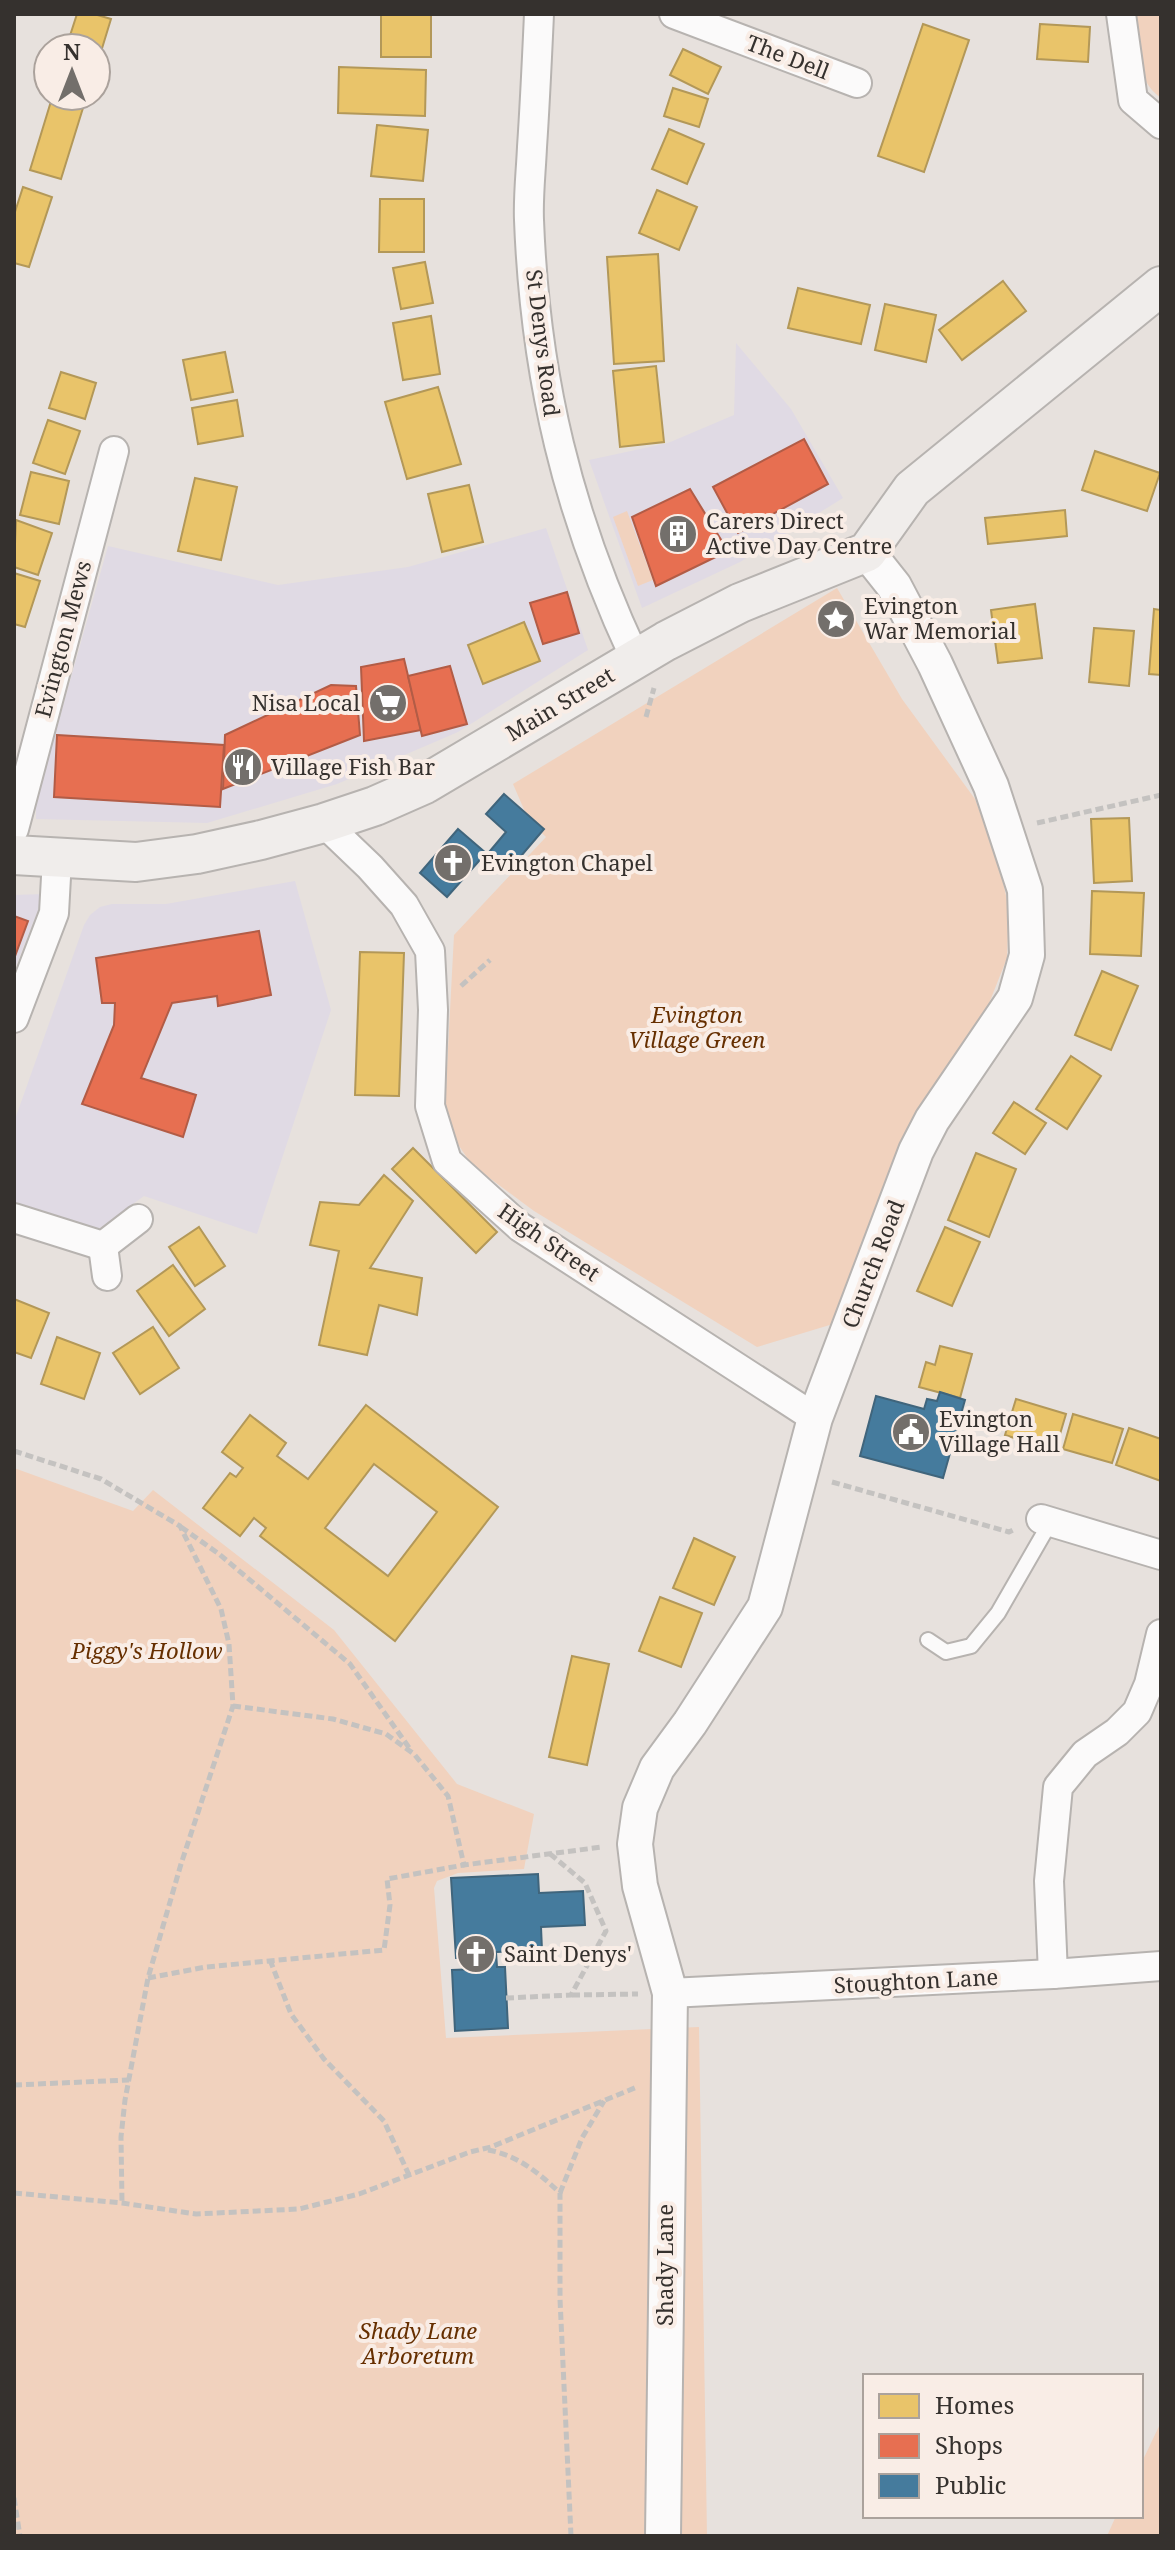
<svg xmlns="http://www.w3.org/2000/svg" width="1175" height="2550" font-family="'Noto Serif',serif">
  <style>
    .commercial { fill: #e0dae4 }
    .green { fill: #f1d2be }
    .homes { fill: #e9c46a; stroke: #b39858; stroke-width: 2; fill-rule: evenodd }
    .shops { fill: #e76f51; stroke: #b25c46; stroke-width: 2 }
    .public { fill: #457b9d; stroke: #40657c; stroke-width: 2 }
    .lines { fill: none; stroke-linecap: round; stroke-linejoin: round }
    .service-casing { stroke: #b7b3b0; stroke-width: 18 }
    .minor-casing { stroke: #b7b3b0; stroke-width: 32 }
    .tertiary-casing { stroke: #b7b3b0; stroke-width: 38 }
    .secondary-casing { stroke: #b7b3b0; stroke-width: 42 }
    .path { stroke: #c4c2c0; stroke-width: 5; stroke-dasharray: 8 4; stroke-linecap: butt }
    .service { stroke: #fbfafa; stroke-width: 14 }
    .minor { stroke: #fbfafa; stroke-width: 28 }
    .tertiary { stroke: #fbfafa; stroke-width: 34 }
    .secondary { stroke: #f0edeb; stroke-width: 38 }
    .labels { text-anchor: middle; stroke-width: 8; stroke-linejoin: round; paint-order: stroke }
    .street-label { font-size: 22px; fill: #35312e; stroke: #f9ede6 }
    .poi-label { font-size: 22px; fill: #35312e; stroke: #f9ede6; text-anchor: start }
    .park-label { font-size: 22px; font-style: italic; fill: #662f00; stroke: #f9ede6 }
  </style>
  <rect width="100%" height="100%" fill="#e7e1dd"/>
  <g class="commercial">
    <path d="M736,343L791,409L843,498L740,562L642,608L589,460L668,443L734,415Z"/>
    <path d="M546,528L588,650L458,732L337,784L207,823L36,819V802L108,546L278,585L408,567Z"/>
    <path d="M295,881L331,1010L257,1234L144,1196L100,1228L80,1231L14,1210V1122L84,925L90,915L100,907L112,904H166Z"/>
    <path d="M44,894V895L14,971V895Z"/>
  </g>
  <g class="green">
    <path d="M1135,14H1161V98C1134,79 1138,45 1135,14Z"/>
    <path d="M627,511L653,580L638,586L613,517Z"/>
    <path d="M837,588L902,699L975,799L998,860L1009,909L1007,958L986,1011L833,1324L757,1347L534,1211L472,1165L453,1137L445,1106L454,935L546,837L529,821L513,784Z"/>
    <path d="M14,1468L133,1511L153,1490L334,1630L457,1784L534,1814L524,1869L458,1873L437,1881L434,1888L446,2038L699,2027L707,2536H14Z"/>
    <path d="M1161,2422V2536H1107L1116,2516H1141V2464Z"/>
  </g>
  <g class="homes">
    <path d="M77,14H94L111,19L96,68V48H66Z"/>
    <rect x="381" y="14" width="50" height="43"/>
    <path d="M923,24L969,40L924,172L878,156Z"/>
    <path d="M1040,24L1090,27L1088,62L1037,59Z"/>
    <path d="M683,49L721,67L708,94L670,75Z"/>
    <path d="M339,67L426,70L425,116L338,113Z"/>
    <path d="M673,88L708,99L699,127L664,116Z"/>
    <path d="M52,98L83,108L61,179L30,170Z"/>
    <path d="M377,125L428,130L423,181L371,176Z"/>
    <path d="M669,129L704,144L687,184L652,169Z"/>
    <path d="M23,187L52,197L29,267L14,263V215Z"/>
    <path d="M657,190L697,207L679,250L639,233Z"/>
    <path d="M380,199H424V252H379Z"/>
    <path d="M658,254L664,361L614,364L607,257Z"/>
    <path d="M425,262L433,303L401,309L393,268Z"/>
    <path d="M1003,281L1026,311L962,360L939,330Z"/>
    <path d="M798,288L870,305L861,344L788,328Z"/>
    <path d="M885,304L936,315L926,362L875,350Z"/>
    <path d="M431,316L440,374L403,380L393,323Z"/>
    <path d="M225,352L233,392L191,400L183,360Z"/>
    <path d="M656,366L664,442L620,447L613,371Z"/>
    <path d="M61,372L96,383L85,419L49,408Z"/>
    <path d="M438,387L461,464L407,479L385,402Z"/>
    <path d="M237,400L243,436L198,444L192,408Z"/>
    <path d="M48,420L80,431L65,474L33,463Z"/>
    <path d="M1095,451L1160,473L1147,511L1082,490Z"/>
    <path d="M31,472L69,481L59,524L20,515Z"/>
    <path d="M195,478L237,487L221,560L178,551Z"/>
    <path d="M469,485L483,542L442,552L428,494Z"/>
    <path d="M1065,510L1067,536L988,544L985,518Z"/>
    <path d="M16,520L52,533L38,575L14,567Z"/>
    <path d="M14,573L40,581L25,627L14,624Z"/>
    <path d="M1035,604L1042,658L998,663L991,610Z"/>
    <path d="M1154,609L1161,610V675L1149,674Z"/>
    <path d="M524,622L540,661L483,684L468,645Z"/>
    <path d="M1094,628L1134,631L1129,686L1089,682Z"/>
    <path d="M1129,818L1132,881L1094,883L1091,819Z"/>
    <path d="M1092,891L1144,893L1141,956L1090,954Z"/>
    <path d="M360,952L404,953L399,1096L355,1095Z"/>
    <path d="M1102,971L1138,986L1111,1050L1075,1035Z"/>
    <path d="M1071,1056L1101,1076L1067,1129L1036,1109Z"/>
    <path d="M1014,1102L1046,1123L1025,1154L993,1133Z"/>
    <path d="M413,1148L497,1232L476,1253L392,1169Z"/>
    <path d="M976,1153L1016,1169L989,1237L948,1220Z"/>
    <path d="M384,1175L413,1201L370,1268L422,1278L417,1315L379,1305L367,1355L319,1345L339,1251L310,1245L320,1202L359,1205Z"/>
    <path d="M199,1227L225,1266L195,1286L169,1247Z"/>
    <path d="M945,1227L980,1242L952,1306L917,1291Z"/>
    <path d="M173,1265L205,1309L169,1336L137,1291Z"/>
    <path d="M14,1299L49,1313L31,1358L14,1352Z"/>
    <path d="M153,1327L179,1368L140,1394L113,1353Z"/>
    <path d="M57,1337L100,1353L84,1399L41,1384Z"/>
    <path d="M940,1346L972,1354L960,1398L919,1387L926,1362L935,1365Z"/>
    <path d="M1016,1399L1066,1414L1055,1451L1005,1435Z"/>
    <path d="M366,1405L498,1507L395,1641L260,1536L266,1528L254,1518L240,1536L203,1508L230,1473L236,1477L243,1468L222,1452L250,1415L286,1443L277,1456L308,1479ZM374,1464L437,1512L388,1576L325,1528Z"/>
    <path d="M1073,1414L1123,1429L1112,1463L1063,1449Z"/>
    <path d="M1129,1428L1161,1439V1481L1116,1465Z"/>
    <path d="M694,1538L735,1557L714,1605L673,1588Z"/>
    <path d="M660,1597L702,1613L681,1667L639,1651Z"/>
    <path d="M572,1656L609,1664L587,1765L549,1757Z"/>
  </g>
  <g class="shops">
    <path d="M804,439L828,484L738,533L713,487Z"/>
    <path d="M690,489L728,551L656,586L632,517Z"/>
    <path d="M567,592L579,633L543,644L530,603Z"/>
    <path d="M404,659L421,730L364,741L361,667Z"/>
    <path d="M450,666L467,724L422,736L408,676Z"/>
    <path d="M331,685L356,686L360,735L223,789L225,735Z"/>
    <path d="M57,735L224,745L220,807L54,797Z"/>
    <path d="M14,916L28,921L14,959Z"/>
    <path d="M259,931L271,995L218,1006L217,996L172,1003L141,1078L196,1095L183,1137L82,1104L114,1025L115,1003H102L96,958Z"/>
  </g>
  <g class="public">
    <path d="M504,794L544,829L510,869L490,851L506,832L486,814Z"/>
    <path d="M458,829L486,853L447,897L420,873Z"/>
    <path d="M940,1392L965,1400L943,1478L860,1456L876,1396L924,1409L927,1399L937,1401Z"/>
    <path d="M538,1874L539,1893L583,1891L585,1925L541,1927L542,1950L496,1952L497,1967H505L508,2028L455,2031L452,1970L478,1969L477,1957L456,1958L451,1878Z"/>
  </g>
  <g class="lines">
    <defs>
      <path id="service" d="M928,1640L946,1652L971,1646L998,1613L1051,1521"/>
      <g id="minor">
        <path d="M539,14C537,58 535,103 532,147C531,171 528,196 529,220C535,378 568,515 635,658"/>
        <path d="M674,14L857,83"/>
        <path d="M1121,14L1133,100L1161,124"/>
        <path d="M324,823L370,867L404,905L430,951L433,1010L430,1106L447,1161L520,1227L815,1418"/>
        <path d="M14,829L114,451"/>
        <path d="M14,1018L54,913L57,859"/>
        <path d="M14,1218L103,1246L138,1219"/>
        <path d="M103,1246L107,1276"/>
        <path d="M1041,1519L1161,1555"/>
        <path d="M1053,1974L1049,1881L1058,1787L1085,1754L1117,1732L1137,1712L1149,1684L1161,1634"/>
        <path d="M670,1993L1053,1974L1161,1966"/>
      </g>
      <path id="tertiary" d="M663,2536L670,1993L640,1886L635,1844L640,1808L657,1768L690,1723L765,1607L815,1418L916,1151L932,1120L1015,998L1027,955L1025,890L991,786L935,664L894,586L867,552"/>
      <path id="secondary" d="M14,855L136,862L197,854L261,840L324,823L375,806L425,784L666,641L740,603L867,552L912,489L1161,286"/>
    </defs>
    <use href="#service" class="service-casing"/>
    <use href="#minor" class="minor-casing"/>
    <use href="#tertiary" class="tertiary-casing"/>
    <use href="#secondary" class="secondary-casing"/>
    <g class="path">
      <path d="M646,717L654,688"/>
      <path d="M1037,823L1161,795"/>
      <path d="M461,986L490,960"/>
      <path d="M14,1451L101,1479L180,1526L221,1609L229,1644L233,1706L181,1864L148,1978L125,2100L121,2137L122,2203"/>
      <path d="M832,1482L1009,1532L1015,1529"/>
      <path d="M181,1527L219,1554L350,1664L410,1749"/>
      <path d="M233,1706L333,1719L386,1734L414,1754L448,1796L464,1865L602,1847"/>
      <path d="M270,1960L291,2014L324,2059L384,2121L409,2175"/>
      <path d="M148,1978L206,1967L384,1950L390,1905L387,1879L464,1865"/>
      <path d="M572,1995L638,1994"/>
      <path d="M506,1998L571,1995L606,1931L585,1883L549,1853"/>
      <path d="M14,2085L129,2080"/>
      <path d="M488,2150C517,2155 539,2173 560,2193V2299L571,2536"/>
      <path d="M14,2193L122,2203L196,2214L299,2209L359,2194L470,2152L491,2147L637,2087"/>
      <path d="M560,2193L582,2138L604,2101"/>
      <path d="M14,2498L20,2536"/>
    </g>
    <use href="#service" class="service"/>
    <use href="#minor" class="minor"/>
    <use href="#tertiary" class="tertiary"/>
    <use href="#secondary" class="secondary"/>
  </g>
  <defs>
    <symbol id="building-disc" viewBox="-11 -11 22 22"><circle r="9.5" fill="#736f6b" stroke="#f9ede6"/><path d="M-4-6H4V6H1V3H-1V6H-4ZM-2.5-4.3h1.7v1.8h-1.7ZM.8-4.3h1.7v1.8H.8ZM-2.5-1h1.7V.8h-1.7ZM.8-1h1.7V.8H.8Z" fill="#fff"/></symbol>
    <symbol id="sight-disc" viewBox="-11 -11 22 22"><circle r="9.5" fill="#736f6b" stroke="#f9ede6"/><path d="M0-6L1.8-2.2L6-1.7L2.9 1.2L3.7 5.4L0 3.3L-3.7 5.4L-2.9 1.2L-6-1.7L-1.8-2.2Z" fill="#fff"/></symbol>
    <symbol id="supermarket-disc" viewBox="-11 -11 22 22"><circle r="9.5" fill="#736f6b" stroke="#f9ede6"/><path d="M-6-5.5h2.5l.6 2H6L4.5 2H-2.5L-4.4-4H-6ZM-1.5 3.2a1.3 1.3 0 1 0 .1 0ZM3 3.2a1.3 1.3 0 1 0 .1 0Z" fill="#fff"/></symbol>
    <symbol id="restaurant-disc" viewBox="-11 -11 22 22"><circle r="9.5" fill="#736f6b" stroke="#f9ede6"/><path d="M-5-6h1v4h1v-4h1v4h1v-4h1v5L-1.5 .5V6h-2V.5L-5-1ZM5-6V6H3V1.5H1.5Q1.5-4 5-6Z" fill="#fff"/></symbol>
    <symbol id="church-disc" viewBox="-11 -11 22 22"><circle r="9.5" fill="#736f6b" stroke="#f9ede6"/><path d="M-1.2-6h2.4v3.5h3.3v2.4h-3.3V6h-2.4V-.1h-3.3v-2.4h3.3Z" fill="#fff"/></symbol>
    <symbol id="civic-disc" viewBox="-11 -11 22 22"><circle r="9.5" fill="#736f6b" stroke="#f9ede6"/><path d="M-.6-6.5H3V-4.5H.6V-3L4-1V1h2V6H-6V1h2V-1L-.6-3ZM-1.2 2.5V6h2.4V2.5Z" fill="#fff"/></symbol>
  </defs>
  <g fill-rule="evenodd">
    <use href="#building-disc" x="656" y="512" width="44" height="44"/>
    <use href="#sight-disc" x="814" y="597" width="44" height="44"/>
    <use href="#supermarket-disc" x="366" y="681" width="44" height="44"/>
    <use href="#restaurant-disc" x="221" y="745" width="44" height="44"/>
    <use href="#church-disc" x="431" y="841" width="44" height="44"/>
    <use href="#civic-disc" x="889" y="1410" width="44" height="44"/>
    <use href="#church-disc" x="454" y="1932" width="44" height="44"/>
  </g>
  <g class="labels">
    <g class="street-label">
      <text transform="translate(788 57) rotate(21)" y="8">The Dell</text>
      <text transform="translate(543 343) rotate(83)" y="8">St Denys Road</text>
      <text transform="translate(63 639) rotate(-75)" y="8">Evington Mews</text>
      <text transform="translate(560 704) rotate(-31)" y="8">Main Street</text>
      <text transform="translate(549 1242) rotate(35)" y="8">High Street</text>
      <text transform="translate(873 1264) rotate(-69)" y="8">Church Road</text>
      <text transform="translate(916 1981) rotate(-3)" y="8">Stoughton Lane</text>
      <text transform="translate(665 2265) rotate(-90)" y="8">Shady Lane</text>
    </g>
    <g class="poi-label">
      <text x="706" y="529">Carers Direct<tspan x="706" dy="25">Active Day Centre</tspan></text>
      <text x="864" y="614">Evington<tspan x="864" dy="25">War Memorial</tspan></text>
      <text x="360" y="711" text-anchor="end">Nisa Local</text>
      <text x="271" y="775">Village Fish Bar</text>
      <text x="481" y="871">Evington Chapel</text>
      <text x="939" y="1427">Evington<tspan x="939" dy="25">Village Hall</tspan></text>
      <text x="504" y="1962">Saint Denys'</text>
    </g>
    <g class="park-label">
      <text x="697" y="1023">Evington<tspan x="697" dy="25">Village Green</tspan></text>
      <text x="147" y="1659">Piggy's Hollow</text>
      <text x="418" y="2339">Shady Lane<tspan x="418" dy="25">Arboretum</tspan></text>
    </g>
  </g>
  <rect width="1175" height="2550" fill="none" stroke="#35312e" stroke-width="32"/>
  <rect x="863" y="2374" width="280" height="144" fill="#f9ede6" stroke="#aba29c" stroke-width="2"/>
  <rect x="879" y="2394" width="40" height="24" fill="#e9c46a" stroke="#aba29c" stroke-width="2"/>
  <text x="935" y="2414" font-size="24" fill="#35312e">Homes</text>
  <rect x="879" y="2434" width="40" height="24" fill="#e76f51" stroke="#aba29c" stroke-width="2"/>
  <text x="935" y="2454" font-size="24" fill="#35312e">Shops</text>
  <rect x="879" y="2474" width="40" height="24" fill="#457b9d" stroke="#aba29c" stroke-width="2"/>
  <text x="935" y="2494" font-size="24" fill="#35312e">Public</text>
  <g transform="translate(72 72)"><circle r="38" fill="#f9ede6" stroke="#aba29c" stroke-width="2"/>
  <path d="M0-6L14 30L0 20L-14 30Z" fill="#736f6b"/>
  <text y="-12" font-size="22" font-weight="bold" text-anchor="middle" fill="#35312e">N</text>
  </g>
</svg>
